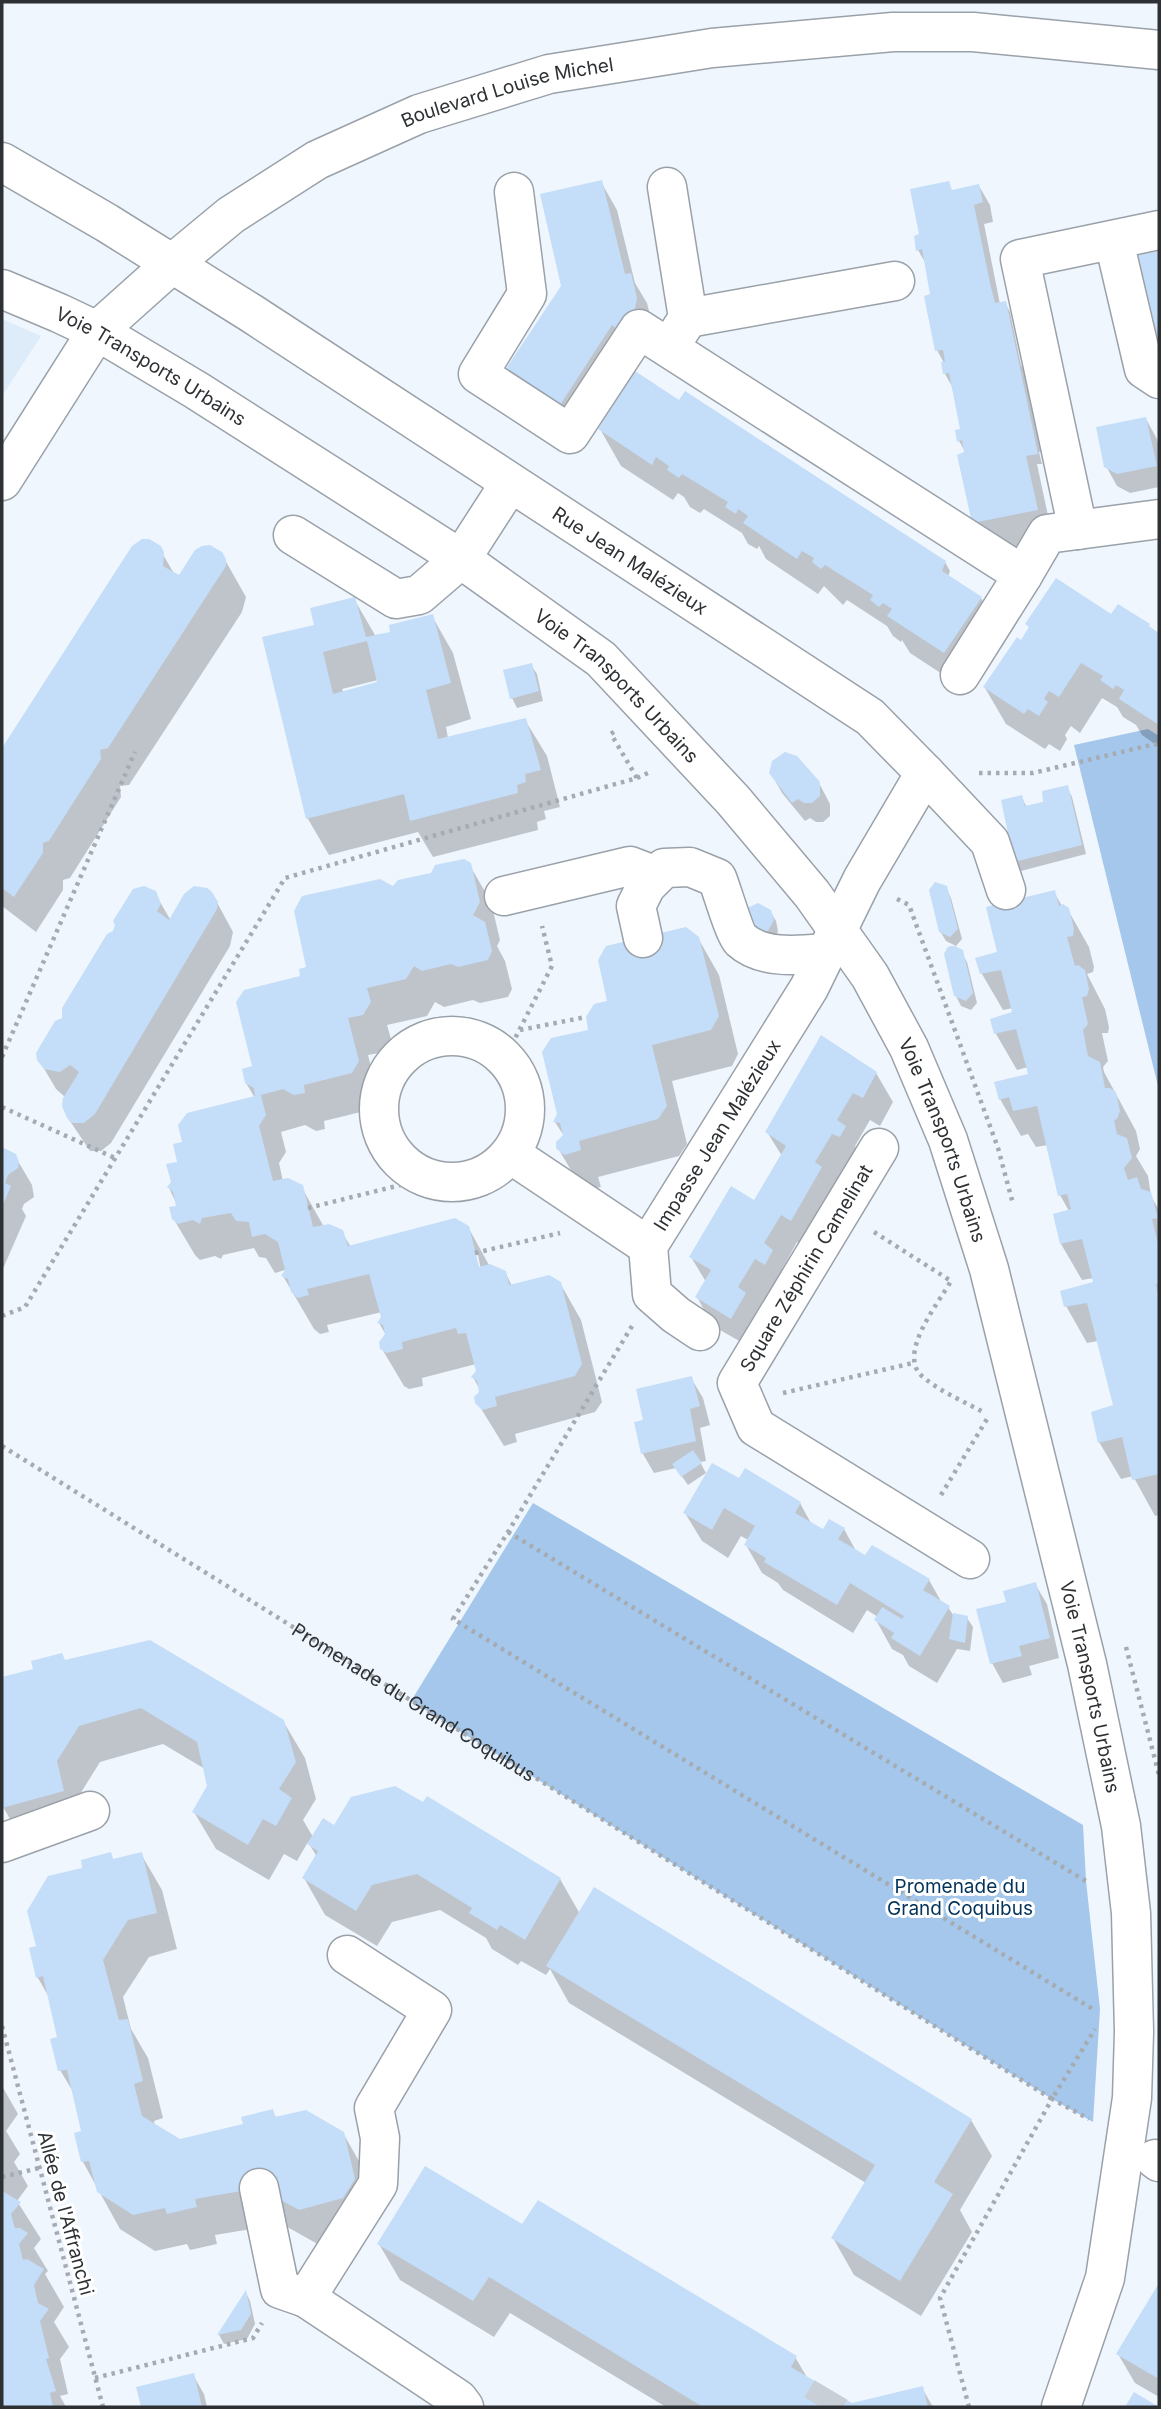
<svg xmlns="http://www.w3.org/2000/svg" width="1161" height="2409" font-family="Inter,sans-serif">
  <style>
    .built { fill: #deebf8 }
    .green { fill: #a4c7eb }
    .shadow { fill: #0003; fill-rule: evenodd }
    .building { fill: #c4ddf8; fill-rule: evenodd }
    .lines { fill: none; stroke-linecap: round; stroke-linejoin: round }
    .minor-tunnel { stroke: #c8cfd6; stroke-width: 38; stroke-dasharray: 38 19; stroke-linecap: butt }
    .minor-casing { stroke: #9aa1a8; stroke-width: 41 }
    .path { stroke: #a6abb1; stroke-width: 4.5; stroke-dasharray: 3.5 5; stroke-linecap: butt }
    .minor { stroke: #fff; stroke-width: 38 }
    .labels { text-anchor: middle; stroke-width: 6; stroke-linejoin: round; paint-order: stroke }
    .street-label { font-size: 19px; fill: #2e3134; stroke: #fff }
    .park-label { font-size: 19px; fill: #04345b; stroke: #fff }
  </style>
  <rect width="100%" height="100%" fill="#eff6fe"/>
  <path class="built" d="M2,319L41,336L2,396Z"/>
  <g class="green">
    <path d="M1148,729L1159,736V1090L1074,745Z"/>
    <path d="M533,1503L1083,1825L1086,1881L1100,2009L1093,2122L1052,2099L411,1701Z"/>
  </g>
  <g class="shadow">
    <path d="M601,182L617,210L635,283L647,303L653,327L577,433L520,349L562,286Z"/>
    <path d="M979,186L990,205L993,222L984,224L1000,304L1005,303L1010,312L1021,365L1032,384L1046,451L1039,452L1042,464H1037L1053,539L991,551L974,522L966,453L959,441L962,430L953,388L945,374L944,363L937,350L933,296L926,264L918,250L921,236L953,192Z"/>
    <path d="M1159,248V355L1137,253Z"/>
    <path d="M679,402L945,562L950,571L948,577L981,598L1002,635L965,689L910,653L902,640L901,642L893,636L887,626L847,600L843,605L824,586L818,594L766,559L759,546L757,549L748,544L742,533L704,509L700,513L690,507L684,497L678,493L673,500L621,466L600,429Z"/>
    <path d="M1146,419L1157,439L1159,450V487L1130,493L1117,486L1106,466Z"/>
    <path d="M137,544L162,553L175,575L180,578L221,553L246,597L242,612L129,785L120,786L121,797L70,878L63,880V890L36,932L2,906V752Z"/>
    <path d="M354,599L375,635L392,633L432,616L453,653L471,719L446,727L448,738L525,720L547,756L560,807L544,811L546,819L537,822L538,830L433,857L418,832L329,855L308,819L264,639L316,626ZM378,680L380,684L344,693L342,689Z"/>
    <path d="M1112,616L1159,635V747L1142,735L1136,725L1123,717L1117,707L1102,698L1080,733L1071,726L1065,735L1067,739L1060,751L1049,744L1045,749L1006,724L985,688L1021,642L1030,629L1027,624Z"/>
    <path d="M531,665L537,674L543,701L517,708L512,698Z"/>
    <path d="M771,773L819,783L830,804V816L823,822H816L810,818L805,821L782,793Z"/>
    <path d="M1067,787L1072,797L1086,854L1021,871L1016,861L1021,797L1027,807L1045,803Z"/>
    <path d="M469,864L491,902L500,940L497,946L505,961L512,989L508,997L480,1003L473,1000L444,1007L435,1002L427,1016L387,1025L391,1039L384,1052L368,1055L379,1098L373,1109L324,1121L325,1129L316,1131L305,1125L281,1132L286,1152L279,1163L283,1181L301,1186L324,1227L341,1231L351,1247L468,1227L489,1265L505,1272L512,1286L560,1283L581,1320L602,1402L595,1412L515,1434L517,1442L504,1446L477,1402L481,1392L473,1377L478,1371L476,1364L422,1378L423,1386L409,1389L404,1386L382,1349L386,1335L379,1323L383,1317L382,1312L327,1325L329,1332L320,1334L314,1329L283,1276L288,1269L275,1273L266,1258L259,1257L254,1248L223,1255L221,1259L215,1256L200,1260L195,1255L173,1218L178,1207L169,1188L184,1143L255,1098L246,1083L308,968L393,888ZM474,1255H478L482,1275Z"/>
    <path d="M946,888L951,898L962,939L956,946L946,941L940,931Z"/>
    <path d="M1054,892L1062,906L1068,910L1089,947L1094,967L1093,972L1087,974L1105,1009L1109,1027L1108,1033H1102L1108,1061L1103,1067L1104,1072L1136,1131L1140,1149L1136,1156L1148,1176L1151,1196L1159,1210V1515L1155,1516L1133,1476L1121,1479L1099,1442L1115,1406L1098,1341L1087,1343L1066,1306L1095,1284L1094,1278L1082,1280L1061,1244L1055,1215L1069,1211L1060,1195L1048,1145L1036,1147L1028,1134L1021,1136L1000,1099L1030,1076L1028,1067L1017,1070L996,1034L1014,1014L1013,1008L1003,1010L982,974L978,959L999,953Z"/>
    <path d="M155,893L171,921L214,897L233,932L230,946L111,1143L101,1151H90L68,1118L65,1097L56,1089L39,1060L115,933Z"/>
    <path d="M770,911L776,921L778,931L776,936L758,943Z"/>
    <path d="M698,938L719,975L738,1054L732,1066L672,1081L687,1144L679,1156L598,1177L601,1187L587,1190L579,1184L558,1148L564,1136L555,1122L590,1031L609,1002Z"/>
    <path d="M961,952L967,962L977,1003L971,1010L961,1006L956,996Z"/>
    <path d="M876,1073L893,1102L880,1126L870,1120L855,1146L861,1156L856,1165L848,1161L832,1188L837,1196L807,1248L797,1242L782,1269L788,1280L781,1293L772,1286L756,1313L761,1323L748,1346L713,1326L697,1297L706,1282L691,1257L754,1202L782,1156L767,1132Z"/>
    <path d="M4,1150L15,1156L32,1185L34,1197L24,1204L22,1209L26,1216L2,1271V1151Z"/>
    <path d="M691,1378L703,1398L710,1425L700,1428L706,1461L700,1462L706,1473L688,1485L676,1468L654,1473L643,1454L636,1423L645,1422Z"/>
    <path d="M739,1481L800,1503L812,1525L824,1532L844,1529L856,1551L866,1557L929,1580L942,1603L948,1607L953,1615L967,1618L973,1627L970,1651L957,1649L937,1683L909,1666L903,1655L892,1649L876,1620L878,1617L867,1610L853,1633L783,1590L778,1583L762,1573L746,1545L748,1540L741,1536L728,1558L702,1541L685,1513Z"/>
    <path d="M1035,1584L1047,1604L1059,1658L1029,1666L1032,1675L1003,1683L992,1663L1008,1603Z"/>
    <path d="M65,1662L283,1721L305,1758L316,1799L303,1820L313,1837L335,1827L560,1879L580,1914L971,2120L992,2156L960,2210L972,2232L921,2316L854,2275L833,2238L866,2183L569,2003L550,1969L546,1975L521,1961L518,1965L492,1949L486,1938L440,1910L392,1922L377,1946L325,1915L304,1878L317,1857L308,1842L297,1861L284,1854L269,1880L216,1849L194,1812L209,1786L205,1769L163,1744L100,1762L77,1799L24,1844L2,1805V1681L4,1678Z"/>
    <path d="M110,1854L114,1861L141,1854L162,1890L177,1949L149,1957L123,1997L131,2029L148,2058L163,2118L154,2121L155,2126L180,2141L245,2125L272,2111L277,2119L343,2133L364,2170L321,2246L282,2224L215,2235L217,2244L190,2250L187,2244L155,2251L120,2229L99,2191L83,2162V2132L75,2095L60,2070L59,2038L50,1999L38,1978L31,1949L38,1947L84,1869Z"/>
    <path d="M2,2086L18,2114L6,2131L20,2154L14,2162L28,2186L17,2201L41,2239L34,2248L48,2271L45,2274L64,2307L54,2322L69,2347L60,2359L68,2394L60,2396L66,2407H2Z"/>
    <path d="M522,2227L795,2357L808,2379L851,2405L922,2388L933,2407H666L510,2313L494,2337L400,2280L379,2244Z"/>
    <path d="M1159,2286V2397L1135,2383L1118,2354Z"/>
    <path d="M246,2293L250,2301L255,2324L247,2339L224,2344L219,2335Z"/>
    <path d="M193,2375L204,2394L207,2407H142L138,2388Z"/>
  </g>
  <g class="building">
    <path d="M602,180L625,274L631,273L637,298L635,309L619,330L612,325L560,405L505,370L561,286L540,194Z"/>
    <path d="M949,181L952,190L979,184L983,202L974,205L990,283L995,303L1006,301L1038,454L1026,456L1038,510L972,523L957,455L964,452L962,440L957,442L955,430L960,429L949,373L943,374L941,362L945,361L943,350L935,351L924,296L930,294L922,249L916,251L914,236L919,234L910,189Z"/>
    <path d="M1159,247V351L1135,252Z"/>
    <path d="M635,371L679,400L685,391L946,561L942,571L982,597L944,653L887,616L892,609L883,603L879,607L870,600L873,595L825,565L821,569L812,562L814,558L802,551L797,559L743,523L748,516L738,509L736,514L725,507L728,502L682,474L679,478L667,470L669,466L656,457L652,465L598,429Z"/>
    <path d="M1146,417L1157,466L1117,474L1104,467L1096,427Z"/>
    <path d="M142,539H149L161,546L164,552L163,566L179,575L195,550L202,546L210,545L222,552L226,559V566L108,748L100,750L101,759L49,841L43,843V853L14,897L2,888V748L132,546Z"/>
    <path d="M1056,578L1111,614L1118,604L1150,624L1149,626L1159,633V725L1119,699L1124,690L1116,685L1113,689L1100,680L1103,676L1081,663L1059,697L1049,691L1044,699L1048,702L1039,716L1028,709L1024,714L983,687L1017,637L1021,640L1029,627L1025,624Z"/>
    <path d="M355,597L366,637L390,632L389,625L433,614L451,683L426,690L438,739L526,718L541,770L525,774L526,782L517,785L518,793L410,821L404,794L306,819L262,637L314,625L310,608ZM367,641L377,682L333,694L323,652Z"/>
    <path d="M532,663L539,691L510,699L503,670Z"/>
    <path d="M785,752L797,756L820,782V796L812,803H804L798,799L792,803L769,773L772,761Z"/>
    <path d="M1068,785L1082,845L1014,862L1001,800L1022,795L1025,806L1043,802L1042,791Z"/>
    <path d="M464,859L471,863L480,902L473,915L485,922L492,951L488,960L458,967L451,964L422,971L414,966L406,979L367,988L371,1002L363,1015L348,1018L359,1061L352,1073L304,1085L305,1093L294,1095L283,1089L261,1095L266,1115L259,1126L273,1181L288,1178L303,1185L313,1227L329,1224L343,1230L348,1246L455,1218L469,1226L479,1267L490,1264L506,1271L509,1285L549,1275L561,1282L582,1364L575,1376L495,1397L497,1406L482,1410L475,1403L474,1397L479,1392L477,1381L471,1377L476,1371L466,1333L458,1334L456,1328L402,1342L403,1349L387,1353L380,1349L379,1342L385,1334L383,1325L377,1323L381,1317L369,1274L307,1289L309,1295L298,1298L291,1292L288,1279L281,1276L285,1270L278,1242L265,1234L252,1237L249,1222L236,1221L231,1213L202,1218L200,1224L193,1220L178,1224L172,1219L169,1207L176,1206L173,1192L167,1187L171,1182L166,1164L177,1162L173,1144L182,1142L178,1125L187,1113L255,1096L254,1088L245,1083L242,1069L252,1066L236,1002L244,990L300,976L299,969L306,967L294,911L302,896L380,879L393,886L398,880L431,873L435,865Z"/>
    <path d="M935,882L947,886L958,929L950,937L939,932L929,890Z"/>
    <path d="M144,886L156,891L161,904L157,911L169,920L184,894L194,886L207,888L212,892L218,902L217,909L95,1114L84,1123H72L67,1118L62,1106L63,1098L79,1072L70,1065L60,1072L44,1069L37,1060L36,1053L55,1021L62,1018V1008L107,934L113,931L115,925L113,921L133,889Z"/>
    <path d="M1055,890L1059,906L1063,904L1069,908L1074,929L1073,936L1067,937L1075,966L1078,965L1085,970L1089,989L1087,996L1082,997L1088,1024L1083,1030L1088,1056L1100,1062L1105,1088H1110L1116,1092L1120,1111L1117,1119L1114,1120L1117,1134L1127,1138L1132,1158L1124,1168L1128,1180L1137,1177L1141,1189L1151,1192L1158,1218L1152,1219L1159,1248V1283L1156,1284L1159,1300V1474L1132,1480L1122,1437L1098,1443L1091,1412L1113,1405L1087,1303L1064,1307L1060,1291L1093,1282L1082,1239L1060,1244L1053,1214L1071,1209L1067,1194L1058,1196L1037,1106L1013,1111L1009,1097L999,1100L994,1082L1028,1074L1016,1029L994,1034L990,1019L1012,1012L1001,970L980,974L975,958L997,952L986,907Z"/>
    <path d="M758,903L771,910L774,920L768,931L755,935L745,909Z"/>
    <path d="M686,927L699,937L719,1016L711,1030L652,1045L667,1106L658,1119L579,1141L581,1150L565,1155L559,1151L556,1148V1142L563,1135L560,1123L553,1122L557,1114L542,1052L551,1038L588,1030L586,1017L594,1004L607,1001L598,960L606,946Z"/>
    <path d="M950,946H955L963,950L973,993L966,1001L954,996L944,954L947,948Z"/>
    <path d="M821,1035L877,1072L863,1098L853,1093L837,1120L846,1126L840,1137L832,1134L815,1162L822,1167L791,1221L781,1215L764,1243L773,1250L765,1265L755,1259L738,1287L746,1293L731,1319L695,1297L711,1270L689,1257L731,1186L754,1200L786,1146L765,1132Z"/>
    <path d="M4,1148L16,1154L19,1162L18,1168L8,1175L5,1183L11,1186L2,1207V1149Z"/>
    <path d="M692,1376L700,1406L690,1409L696,1441L641,1454L634,1422L643,1420L636,1389Z"/>
    <path d="M693,1450L702,1463L681,1477L672,1464Z"/>
    <path d="M712,1463L739,1478L745,1468L801,1502L795,1513L823,1529L829,1519L845,1528L838,1539L865,1555L872,1545L930,1579L923,1590L950,1606L920,1656L891,1638L894,1633L874,1620L882,1607L902,1619L904,1616L850,1583L837,1605L764,1562L766,1558L744,1545L755,1526L724,1508L712,1530L683,1513Z"/>
    <path d="M1036,1582L1050,1638L1019,1646L1022,1656L990,1664L976,1609L1006,1602L1003,1591Z"/>
    <path d="M953,1613L968,1616L965,1643L949,1639Z"/>
    <path d="M150,1640L284,1720L296,1762L279,1789L292,1798L276,1826L263,1819L248,1845L192,1812L207,1786L197,1742L141,1708L79,1726L57,1761L64,1791L2,1808V1677L33,1669L31,1661L62,1653L65,1660Z"/>
    <path d="M395,1786L423,1802L427,1796L561,1878L525,1940L500,1925L497,1930L469,1913L472,1908L417,1874L372,1885L356,1911L302,1878L318,1851L307,1844L323,1818L334,1825L351,1797Z"/>
    <path d="M111,1852L113,1859L142,1852L157,1913L128,1920L103,1960L119,2020L128,2019L143,2081L134,2084L142,2116L180,2139L243,2124L241,2117L273,2109L275,2117L306,2110L344,2132L355,2179L343,2198L299,2210L259,2188L195,2199L197,2207L167,2214L165,2208L133,2215L97,2192L89,2161L81,2162L74,2133L81,2131L67,2070L58,2071L50,2039L57,2037L43,1976L36,1978L29,1948L36,1946L27,1911L48,1876L82,1868L81,1860Z"/>
    <path d="M594,1887L972,2119L934,2182L953,2194L900,2281L831,2238L875,2165L546,1966Z"/>
    <path d="M425,2166L522,2224L538,2200L797,2356L791,2367L852,2403L923,2386L928,2407H703L489,2277L473,2301L377,2244Z"/>
    <path d="M2,2191L21,2202L11,2214L15,2228H20L28,2233L19,2244L23,2260L27,2259L44,2269L34,2285L38,2303L49,2309L40,2321L49,2358L46,2359L56,2391L50,2393L53,2407H2Z"/>
    <path d="M1159,2283V2379L1116,2354Z"/>
    <path d="M246,2290L251,2314L241,2330L217,2335Z"/>
    <path d="M194,2373L202,2407H141L136,2387Z"/>
    <path d="M1134,2392L1159,2407H1125Z"/>
  </g>
  <g class="lines">
    <path class="minor-tunnel" d="M821,2407L831,2390"/>
    <defs>
      <g id="minor">
        <path id="s2" d="M2,162L107,223L251,313L870,717L925,773L862,880L809,988L648,1246L652,1294L676,1315L700,1331"/>
        <path d="M667,187L688,318L674,340"/>
        <path d="M514,192L527,294L478,374L570,434L639,329L1023,575L960,675"/>
        <path d="M1114,241L1144,369L1159,379"/>
        <path id="s3" d="M2,289L59,313L97,331L196,390L461,559L601,659L733,800L812,894L870,976L909,1048L948,1140L989,1269L1087,1664L1121,1826L1131,1913L1134,2032L1132,2098L1105,2278L1061,2407"/>
        <path d="M688,318L895,281"/>
        <path id="s4" d="M2,481L97,331L173,263L231,215L317,160L419,114L549,74L712,48L893,32H973L1159,50"/>
        <path d="M1078,530L1020,259L1159,230"/>
        <path d="M293,535L396,599L419,595L461,559L510,483"/>
        <path d="M1023,575L1047,534L1159,519"/>
        <path d="M925,773L990,842L1006,890"/>
        <path d="M504,896L630,866L656,876"/>
        <path d="M643,938L636,906L646,886L664,868L690,867L717,878C722,890 734,933 741,940C763,960 801,955 827,953"/>
        <circle cx="452" cy="1109" r="73"/>
        <path d="M879,1148L737,1383L756,1427L970,1559"/>
        <path d="M512,1155L648,1246"/>
        <path d="M2,1843L90,1811"/>
        <path d="M347,1955L432,2010L374,2108L380,2138L378,2184L306,2298L458,2399L464,2407"/>
        <path d="M1155,2159L1159,2162"/>
        <path d="M259,2188L280,2289L306,2298"/>
      </g>
    </defs>
    <use href="#minor" class="minor-casing"/>
    <g class="path">
      <path d="M979,773H1033L1155,744L1159,747"/>
      <path d="M637,778L650,772"/>
      <path d="M897,899L909,905L998,1148L1013,1204"/>
      <path d="M520,1030L586,1017"/>
      <path d="M2,1057L135,752"/>
      <path d="M504,1060L552,966L542,926"/>
      <path d="M2,1107L115,1158"/>
      <path d="M308,1208L425,1179"/>
      <path d="M874,1232L951,1281C938,1304 896,1355 923,1377C941,1392 965,1402 985,1413"/>
      <path d="M475,1253L560,1233"/>
      <path d="M2,1316L25,1307L285,878L637,778L611,734L615,731"/>
      <path d="M632,1326L508,1532L453,1619L1096,2011"/>
      <path d="M783,1393L913,1363"/>
      <path id="s1" d="M2,1446L1052,2099L1095,2029"/>
      <path d="M941,1495L987,1419"/>
      <path d="M508,1532L1089,1883"/>
      <path d="M1126,1647L1159,1775"/>
      <path d="M2,2026L103,2407"/>
      <path d="M2,2177L39,2168"/>
      <path d="M95,2378L253,2338L262,2323"/>
      <path d="M969,2407L940,2298L1052,2099L1089,2119"/>
    </g>
    <use href="#minor" class="minor"/>
  </g>
  <g class="labels">
    <g class="street-label">
      <text dy="7" stroke="none"><textPath href="#s4" startOffset="660">Boulevard Louise Michel</textPath></text>
      <text dy="7" stroke="none"><textPath href="#s3" startOffset="168">Voie Transports Urbains</textPath></text>
      <text dy="7" stroke="none"><textPath href="#s2" startOffset="744">Rue Jean Malézieux</textPath></text>
      <text dy="7" stroke="none"><textPath href="#s3" startOffset="735">Voie Transports Urbains</textPath></text>
      <text transform="translate(717 1135) rotate(-58)" y="7">Impasse Jean Malézieux</text>
      <text dy="7" stroke="none"><textPath href="#s3" startOffset="1302">Voie Transports Urbains</textPath></text>
      <text transform="translate(806 1268) rotate(-59)" y="7">Square Zéphirin Camelinat</text>
      <text dy="7" stroke="none"><textPath href="#s3" startOffset="1869">Voie Transports Urbains</textPath></text>
      <text dy="7" stroke="none"><textPath href="#s1" startOffset="485">Promenade du Grand Coquibus</textPath></text>
      <text transform="translate(66 2213) rotate(75)" y="7">Allée de l'Affranchi</text>
    </g>
    <g class="park-label">
      <text x="960" y="1893">Promenade du<tspan x="960" dy="22">Grand Coquibus</tspan></text>
    </g>
  </g>
  <rect width="1161" height="2409" fill="none" stroke="#2e3134" stroke-width="7"/>
</svg>
